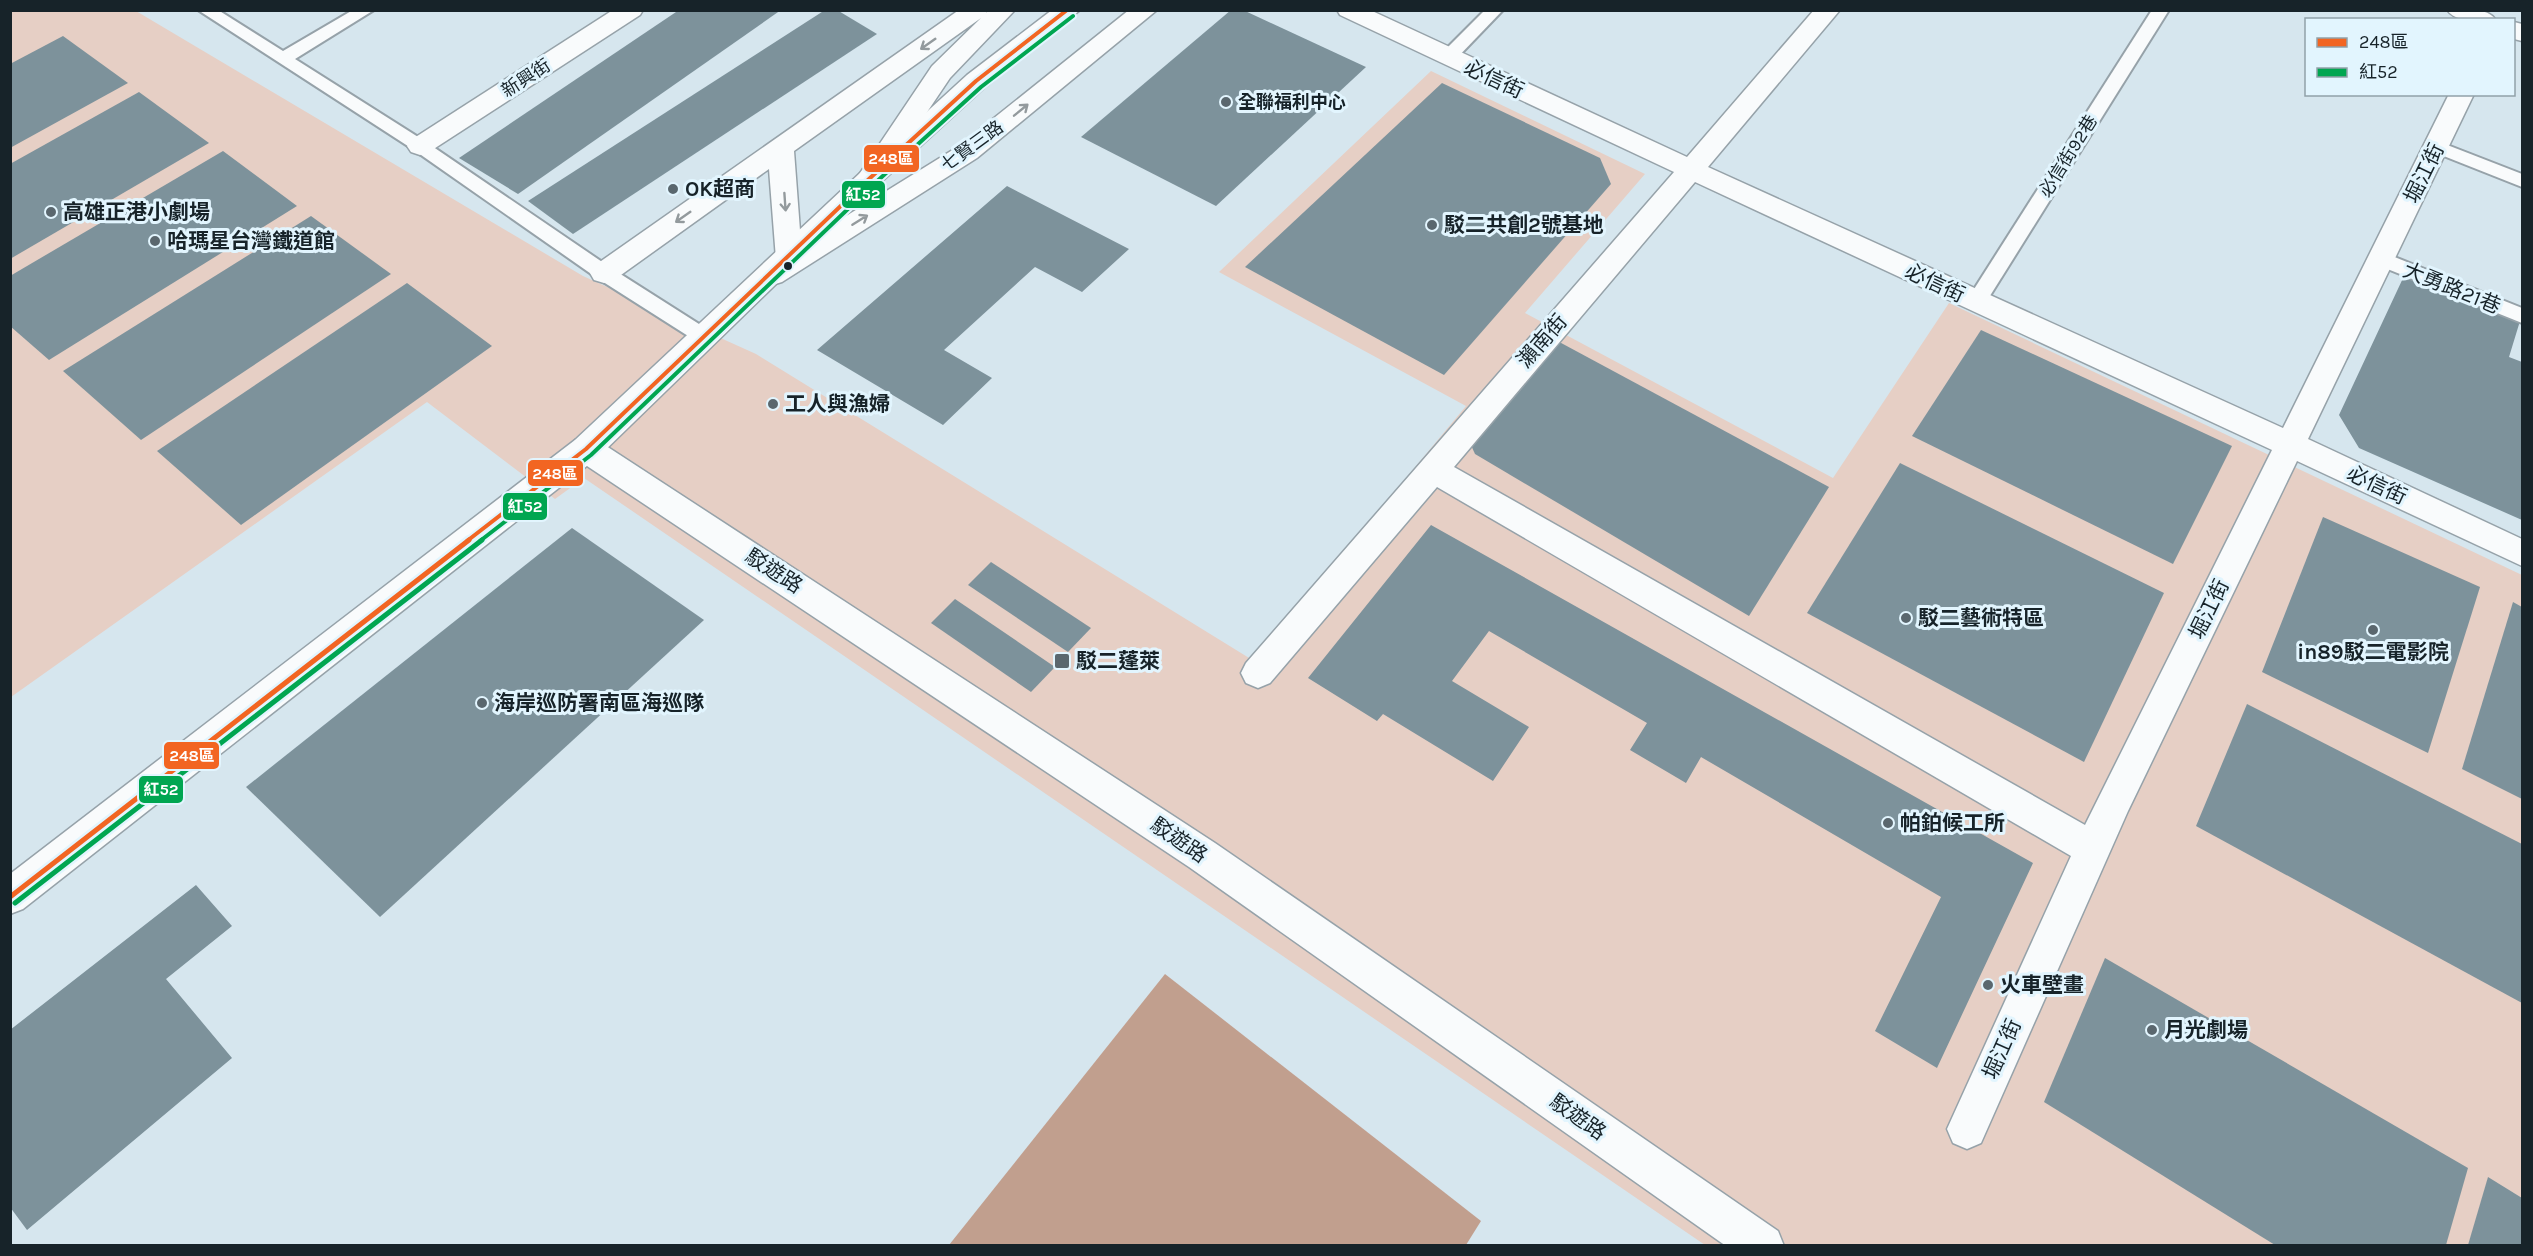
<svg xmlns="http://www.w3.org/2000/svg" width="2533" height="1256" font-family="Karla,'Noto Sans TC',sans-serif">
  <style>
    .green { fill: #e6cfc5 }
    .water { fill: #c19f8e }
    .building { fill: #7d929b }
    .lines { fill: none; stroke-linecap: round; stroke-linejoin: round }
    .lane-casing { stroke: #96a2a9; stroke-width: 4 }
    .street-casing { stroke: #96a2a9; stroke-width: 3 }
    .secondary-casing { stroke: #96a2a9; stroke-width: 3 }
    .lane { fill: #f9fbfc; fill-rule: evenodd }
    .street { fill: #f9fbfc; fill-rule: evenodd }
    .secondary { fill: #f9fbfc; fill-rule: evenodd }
    .bus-1-far1-casing { stroke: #e2f5fe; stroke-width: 8 }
    .bus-1-casing { stroke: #e2f5fe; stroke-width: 10 }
    .bus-2-far1-casing { stroke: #e2f5fe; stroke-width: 8 }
    .bus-2-casing { stroke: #e2f5fe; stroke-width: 10 }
    .bus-1-far1 { stroke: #f26522; stroke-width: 4 }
    .bus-1 { stroke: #f26522; stroke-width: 5 }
    .bus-2-far1 { stroke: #00a651; stroke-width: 4 }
    .bus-2 { stroke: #00a651; stroke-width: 5 }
    .oneway { stroke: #939a9d }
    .poi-dot { fill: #5a676e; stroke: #e2f5fe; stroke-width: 2 }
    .bus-dot { fill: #172329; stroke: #e2f5fe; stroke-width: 2 }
    .labels { text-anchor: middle; stroke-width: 6; stroke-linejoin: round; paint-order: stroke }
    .far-street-label { font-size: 18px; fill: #172329; stroke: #e2f5fe }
    .far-poi-label { font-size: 18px; font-weight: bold; fill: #172329; stroke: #e2f5fe; text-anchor: start }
    .street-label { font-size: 21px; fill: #172329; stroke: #e2f5fe }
    .poi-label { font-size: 21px; font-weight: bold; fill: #172329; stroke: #e2f5fe; text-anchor: start }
    .line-badge { stroke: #e2f5fe; stroke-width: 2 }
    .badge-label { font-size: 16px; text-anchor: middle; font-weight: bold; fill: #fff }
  </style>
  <rect width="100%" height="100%" fill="#d6e6ee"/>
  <path class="green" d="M11,11H136L583,276L756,354L1254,661L1466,406L1219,272L1431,71L1645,174L1525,313L1833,478L1949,303L2522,575V1245H1705L584,478L555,499L427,402L11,697Z"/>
  <path class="water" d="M1165,974L1481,1221L1466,1245H949Z"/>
  <g class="building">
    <path d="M679,10H781L518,194L459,158Z"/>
    <path d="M825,10H837L877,34L573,234L528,201Z"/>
    <path d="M1231,10H1243L1366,67L1216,206L1081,137Z"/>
    <path d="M63,36L128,83L10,148V64Z"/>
    <path d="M1442,83L1600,158L1611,184L1444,375L1245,267Z"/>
    <path d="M139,92L209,143L10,259V164Z"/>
    <path d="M223,151L297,206L49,360L10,326V276Z"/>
    <path d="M1007,186L1129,249L1082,292L1035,267L944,350L992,378L943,425L817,350Z"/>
    <path d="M311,216L391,274L141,440L63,371Z"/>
    <path d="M2404,276L2520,321L2509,357L2522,362V520L2359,448L2339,415Z"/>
    <path d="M407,283L492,346L241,525L157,451Z"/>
    <path d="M1981,330L2232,446L2173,564L1912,436Z"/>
    <path d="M1550,337L1829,487L1749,616L1475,454L1466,434Z"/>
    <path d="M1900,463L2164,593L2084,762L1807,613Z"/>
    <path d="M2323,517L2480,587L2428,753L2262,672Z"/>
    <path d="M1431,525L2033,863L1937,1068L1875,1031L1941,897L1701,757L1686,783L1630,750L1647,723L1489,631L1452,681L1529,727L1493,781L1383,714L1377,721L1308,678Z"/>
    <path d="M572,528L704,620L380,917L246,787Z"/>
    <path d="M991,562L1091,628L1068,652L968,585Z"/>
    <path d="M955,599L1055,667L1031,692L931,623Z"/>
    <path d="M2513,602L2522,607V799L2462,769Z"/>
    <path d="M2247,704L2522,844V1003L2196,826Z"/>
    <path d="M196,885L232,926L166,979L232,1058L27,1230L10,1207V1030Z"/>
    <path d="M2105,958L2468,1168L2446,1245H2275L2044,1102Z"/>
    <path d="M2488,1177L2522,1198V1245H2468Z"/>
  </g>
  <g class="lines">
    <defs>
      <g id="lane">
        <path d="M198,10H218L283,51L353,10H374L295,59L426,142L611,268L710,331L713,336L710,341L703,343L696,341L597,278L414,150Z"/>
        <path d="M1485,10H1503L1454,61H1442L1440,57L1442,53Z"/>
        <path d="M2152,10H2169L1983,307L1976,309L1969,307L1966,302L1969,297Z"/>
        <path d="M2437,141L2522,174V187L2431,151L2428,147L2431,143Z"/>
        <path d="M2382,252L2522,308V323L2375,264L2373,259L2375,254Z"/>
      </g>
      <g id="street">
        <path d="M613,10H643L640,15L429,152L420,155L411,152L407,146L411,140Z"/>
        <path d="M959,10H988L986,13L989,10H1015L950,78L878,185L869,188L860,185L856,179L932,66L981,18L794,151L801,244L959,146L1129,10H1157L977,158L782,282L772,285L762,282L758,275L762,268L776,259L769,169L614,280L604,283L594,280L590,273L594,266Z"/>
        <path d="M1337,10H1370L1687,157L1814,10H1840L1708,167L2283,428L2449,94H2474L2308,439L2522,539V566L2297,461L2128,811L1981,1143L1967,1149L1953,1143L1947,1129L2071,856L1437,487L1270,683L1258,688L1246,683L1241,673L1246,663L1674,172L1340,15ZM1695,182L2272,450L2085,825L1454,467Z"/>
        <path d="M2447,10C2462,10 2487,6 2496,20C2481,20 2457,24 2447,10Z"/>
        <path d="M2514,22L2522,24V41L2514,39Z"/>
        <path d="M586,437L597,440L1215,843L1778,1231L1784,1246H1726L1189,867L575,458L571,449L575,440Z"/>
      </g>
      <path id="secondary" d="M1052,10H1080L985,87L878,185L597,458L23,909L10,914V874L575,440L860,173L967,75Z"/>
    </defs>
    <use href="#lane" class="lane-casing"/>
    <use href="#street" class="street-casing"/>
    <use href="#secondary" class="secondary-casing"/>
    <use href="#lane" class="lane"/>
    <use href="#street" class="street"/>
    <use href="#secondary" class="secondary"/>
    <defs>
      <path id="bus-1-far1" d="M467,541L586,449L869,179L976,81L1067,10"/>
      <path id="bus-1" d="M10,897L469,540"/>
      <path id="bus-2-far1" d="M480,541L591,455L874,184L981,87L1073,16"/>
      <path id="bus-2" d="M15,903L482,540"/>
    </defs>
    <use href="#bus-1-far1" class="bus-1-far1-casing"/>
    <use href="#bus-1" class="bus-1-casing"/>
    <use href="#bus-2-far1" class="bus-2-far1-casing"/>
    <use href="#bus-2" class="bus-2-casing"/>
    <use href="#bus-1-far1" class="bus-1-far1"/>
    <use href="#bus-1" class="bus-1"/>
    <use href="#bus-2-far1" class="bus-2-far1"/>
    <use href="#bus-2" class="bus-2"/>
  </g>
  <defs><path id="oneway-shaft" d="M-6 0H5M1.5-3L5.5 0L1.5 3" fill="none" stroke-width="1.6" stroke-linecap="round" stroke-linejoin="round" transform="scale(1.5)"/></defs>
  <g class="oneway">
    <use href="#oneway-shaft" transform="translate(928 44) rotate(145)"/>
    <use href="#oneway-shaft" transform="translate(1021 110) rotate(-39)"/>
    <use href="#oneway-shaft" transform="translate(785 202) rotate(86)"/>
    <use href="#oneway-shaft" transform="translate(683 217) rotate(145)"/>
    <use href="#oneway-shaft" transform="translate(860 220) rotate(-32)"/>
  </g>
  <g class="poi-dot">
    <circle cx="1226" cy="102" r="6"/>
    <circle cx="673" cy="189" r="6"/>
    <circle cx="51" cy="212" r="6"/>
    <circle cx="1432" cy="225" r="6"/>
    <circle cx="155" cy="241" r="6"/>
    <circle cx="773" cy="404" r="6"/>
    <circle cx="1906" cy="618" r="6"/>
    <circle cx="2373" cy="630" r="6"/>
    <rect x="1054" y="653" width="16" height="16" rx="3"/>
    <circle cx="482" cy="703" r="6"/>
    <circle cx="1888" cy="823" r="6"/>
    <circle cx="1988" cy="985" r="6"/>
    <circle cx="2152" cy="1030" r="6"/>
  </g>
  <circle class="bus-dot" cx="788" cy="266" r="5"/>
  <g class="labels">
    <g class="far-street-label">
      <text transform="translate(526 78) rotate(-33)" y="6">新興街</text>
      <text transform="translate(972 146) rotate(-36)" y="6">七賢三路</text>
      <text transform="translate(2068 156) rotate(-58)" y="6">必信街92巷</text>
    </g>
    <g class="far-poi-label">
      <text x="1238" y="108">全聯福利中心</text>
    </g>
    <g class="street-label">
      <text transform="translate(1494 79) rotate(25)" y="7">必信街</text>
      <text transform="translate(2424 173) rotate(-64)" y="7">堀江街</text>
      <text transform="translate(1935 283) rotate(25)" y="7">必信街</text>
      <text transform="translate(2452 288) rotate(22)" y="7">大勇路21巷</text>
      <text transform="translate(1542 341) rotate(-49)" y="7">瀨南街</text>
      <text transform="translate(2377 485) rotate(25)" y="7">必信街</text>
      <text transform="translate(774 571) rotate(33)" y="7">駁遊路</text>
      <text transform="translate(2209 609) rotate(-64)" y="7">堀江街</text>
      <text transform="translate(1179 840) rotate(34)" y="7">駁遊路</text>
      <text transform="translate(2002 1049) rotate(-66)" y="7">堀江街</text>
      <text transform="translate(1578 1117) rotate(35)" y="7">駁遊路</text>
    </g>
    <g class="poi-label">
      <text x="685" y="196">OK超商</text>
      <text x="63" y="219">高雄正港小劇場</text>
      <text x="1444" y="232">駁二共創2號基地</text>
      <text x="167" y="248">哈瑪星台灣鐵道館</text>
      <text x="785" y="411">工人與漁婦</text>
      <text x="1918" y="625">駁二藝術特區</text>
      <text x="2373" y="659" text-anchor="middle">in89駁二電影院</text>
      <text x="1076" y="668">駁二蓬萊</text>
      <text x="494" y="710">海岸巡防署南區海巡隊</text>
      <text x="1900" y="830">帕鉑候工所</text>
      <text x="2000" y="992">火車壁畫</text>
      <text x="2164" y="1037">月光劇場</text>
    </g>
  </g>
  <g class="line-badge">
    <rect x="863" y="144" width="57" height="29" rx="6" fill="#f26522"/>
    <rect x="841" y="180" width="45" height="29" rx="6" fill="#00a651"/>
    <rect x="527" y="459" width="57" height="28" rx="6" fill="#f26522"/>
    <rect x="502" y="492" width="46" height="29" rx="6" fill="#00a651"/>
    <rect x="163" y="741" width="57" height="29" rx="6" fill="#f26522"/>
    <rect x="138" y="775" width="46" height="29" rx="6" fill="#00a651"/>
  </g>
  <g class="badge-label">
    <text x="891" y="164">248區</text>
    <text x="863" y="200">紅52</text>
    <text x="555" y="479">248區</text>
    <text x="525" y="512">紅52</text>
    <text x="192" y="761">248區</text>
    <text x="161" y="795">紅52</text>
  </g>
  <rect width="2533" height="1256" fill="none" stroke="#172329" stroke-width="24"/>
  <rect x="2305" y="18" width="210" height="78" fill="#e2f5fe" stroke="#91a1a9" stroke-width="1.5"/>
  <rect x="2317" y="38" width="30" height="9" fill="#f26522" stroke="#91a1a9" stroke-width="1.5"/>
  <text x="2359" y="48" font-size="18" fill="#172329">248區</text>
  <rect x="2317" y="68" width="30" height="9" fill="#00a651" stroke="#91a1a9" stroke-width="1.5"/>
  <text x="2359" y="78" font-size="18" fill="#172329">紅52</text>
</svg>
